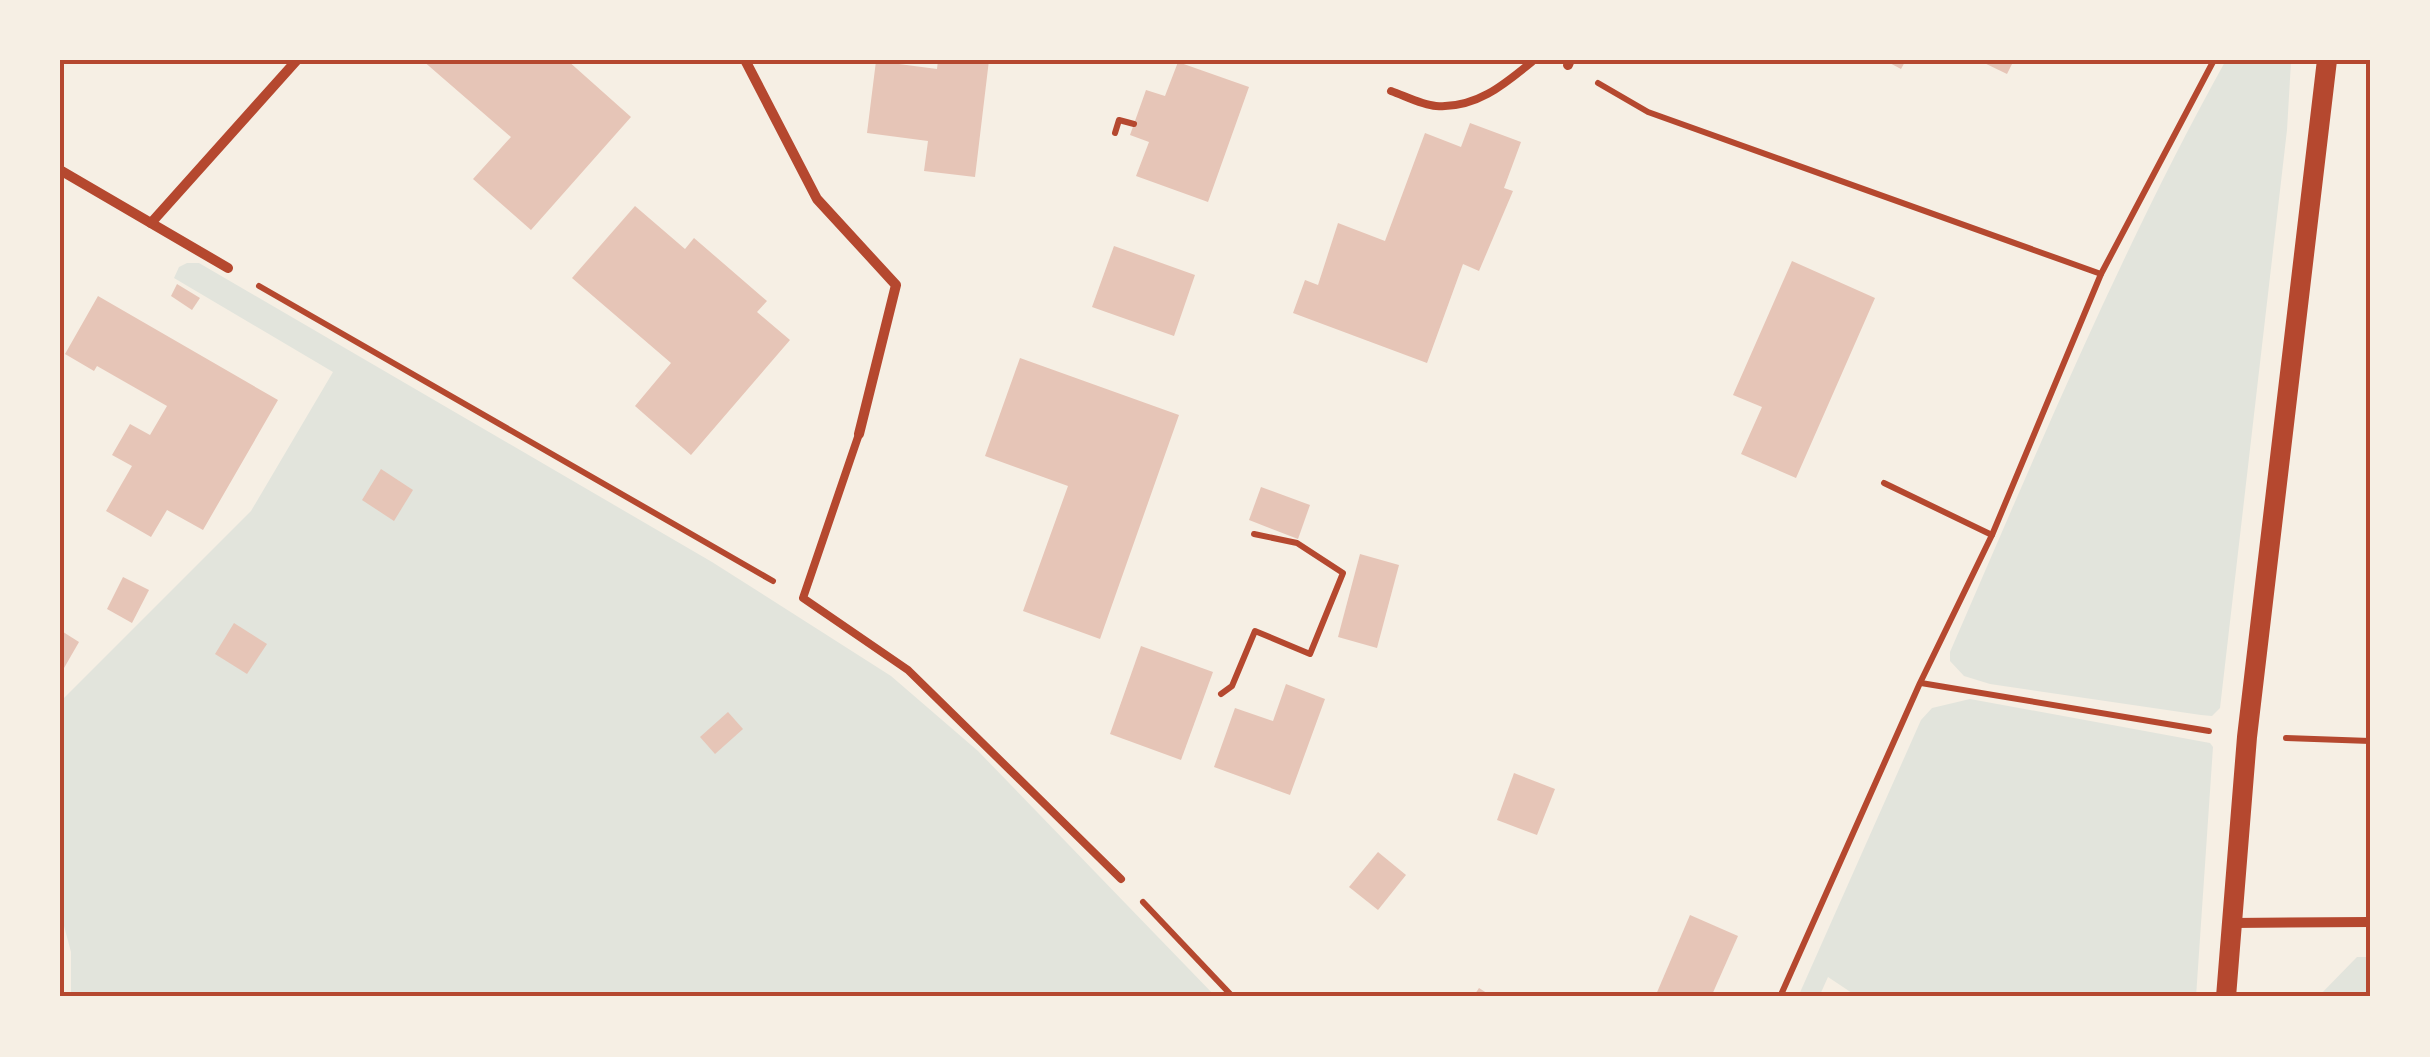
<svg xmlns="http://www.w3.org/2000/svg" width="2430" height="1057" font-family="Signika,sans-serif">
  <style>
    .green { fill: #e2e4dc }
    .building { fill: #e6c5b7 }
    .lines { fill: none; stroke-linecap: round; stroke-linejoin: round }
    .path { stroke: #b5482f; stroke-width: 6 }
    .service { stroke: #b5482f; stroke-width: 8 }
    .minor { stroke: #b5482f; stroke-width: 10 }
    .secondary { stroke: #b5482f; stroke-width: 20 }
    .neatline { fill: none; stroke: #b5482f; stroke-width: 4 }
  </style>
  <rect width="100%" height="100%" fill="#f6efe4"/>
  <g class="green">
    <path d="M2226,60L2291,62L2287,130L2220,708L2212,716L2201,715L1990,684L1964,676L1950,661V652C2037,452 2120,251 2226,60Z"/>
    <path d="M187,263H199L712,562L891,676L978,751L1216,997H71V952L60,911V702L251,511L333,372L174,278L179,267Z"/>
    <path d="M1970,699L2210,743L2213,747L2196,997H1858L1828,977L1819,997H1798L1921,720L1932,708Z"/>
    <path d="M2357,957H2370V997H2318Z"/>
  </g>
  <g class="building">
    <path d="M422,60H567L631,117L531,230L473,179L511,137Z"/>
    <path d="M938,60H989L975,177L924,171L928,141L867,133L876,61L937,69Z"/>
    <path d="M1884,60H1906L1901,69Z"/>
    <path d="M1978,60H2014L2007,74Z"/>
    <path d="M1178,62L1249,87L1208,202L1136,176L1149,142L1130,135L1146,90L1165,96Z"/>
    <path d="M1470,123L1521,142L1504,188L1513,191L1479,271L1463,264L1427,363L1293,313L1305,280L1318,285L1338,223L1385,241L1425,133L1461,147Z"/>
    <path d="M635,206L685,249L694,238L767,301L757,312L790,340L691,455L635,406L671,363L572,278Z"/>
    <path d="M1114,246L1195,275L1174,336L1092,307Z"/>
    <path d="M1792,261L1875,298L1796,478L1741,454L1762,407L1733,395Z"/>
    <path d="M177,284L200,298L192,310L171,296Z"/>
    <path d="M98,296L278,400L203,530L167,510L151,537L106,511L132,466L112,455L130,424L150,435L167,406L97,366L94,371L65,354Z"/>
    <path d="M1020,358L1179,415L1100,639L1023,611L1068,486L985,456Z"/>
    <path d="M381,469L413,490L394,521L362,500Z"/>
    <path d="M1261,487L1310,505L1298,539L1249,520Z"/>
    <path d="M1360,554L1399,565L1377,648L1338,637Z"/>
    <path d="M123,577L149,590L132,623L107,609Z"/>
    <path d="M234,623L267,644L247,674L215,654Z"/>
    <path d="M60,630L79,642L60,675Z"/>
    <path d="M1141,646L1213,672L1181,760L1110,734Z"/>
    <path d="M1286,684L1325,699L1290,795L1214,767L1235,708L1273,721Z"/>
    <path d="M728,712L743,729L715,754L700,737Z"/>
    <path d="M1514,773L1555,789L1537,835L1497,820Z"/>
    <path d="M1378,852L1406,875L1378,910L1349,887Z"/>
    <path d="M1690,915L1738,936L1711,997H1655Z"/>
    <path d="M1479,988L1493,997H1473Z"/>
  </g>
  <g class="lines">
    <g class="path">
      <path d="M1598,83L1648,112L2101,274"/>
      <path d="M1115,133L1119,120L1134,124"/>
      <path d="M259,286L773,581"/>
      <path d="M1884,483L1992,535"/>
      <path d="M1921,683L2209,731"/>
      <path d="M1221,694L1232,686L1255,631L1310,654L1343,573L1297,543L1254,534"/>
      <path d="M2286,738L2370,741"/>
      <path d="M1143,902L1233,997"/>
      <path d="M1780,997L1920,683L1992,535L2101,274L2214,60"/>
    </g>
    <g class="service">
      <path d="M1391,91C1405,96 1422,105 1436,106C1476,109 1505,84 1534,60"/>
      <path d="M859,434L803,598L908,670L1121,879"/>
    </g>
    <g class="minor">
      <path d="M745,60L817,199L896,285L859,434"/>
      <path d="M1568,65L1570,60"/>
      <path d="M60,170L228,268"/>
      <path d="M151,223L297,60"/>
      <path d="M2233,923L2370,922"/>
    </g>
    <path class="secondary" d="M2226,997L2247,737L2327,60"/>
  </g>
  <rect width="2430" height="1057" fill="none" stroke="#f6efe4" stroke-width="125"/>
  <rect x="62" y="62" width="2306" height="932" class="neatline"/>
</svg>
